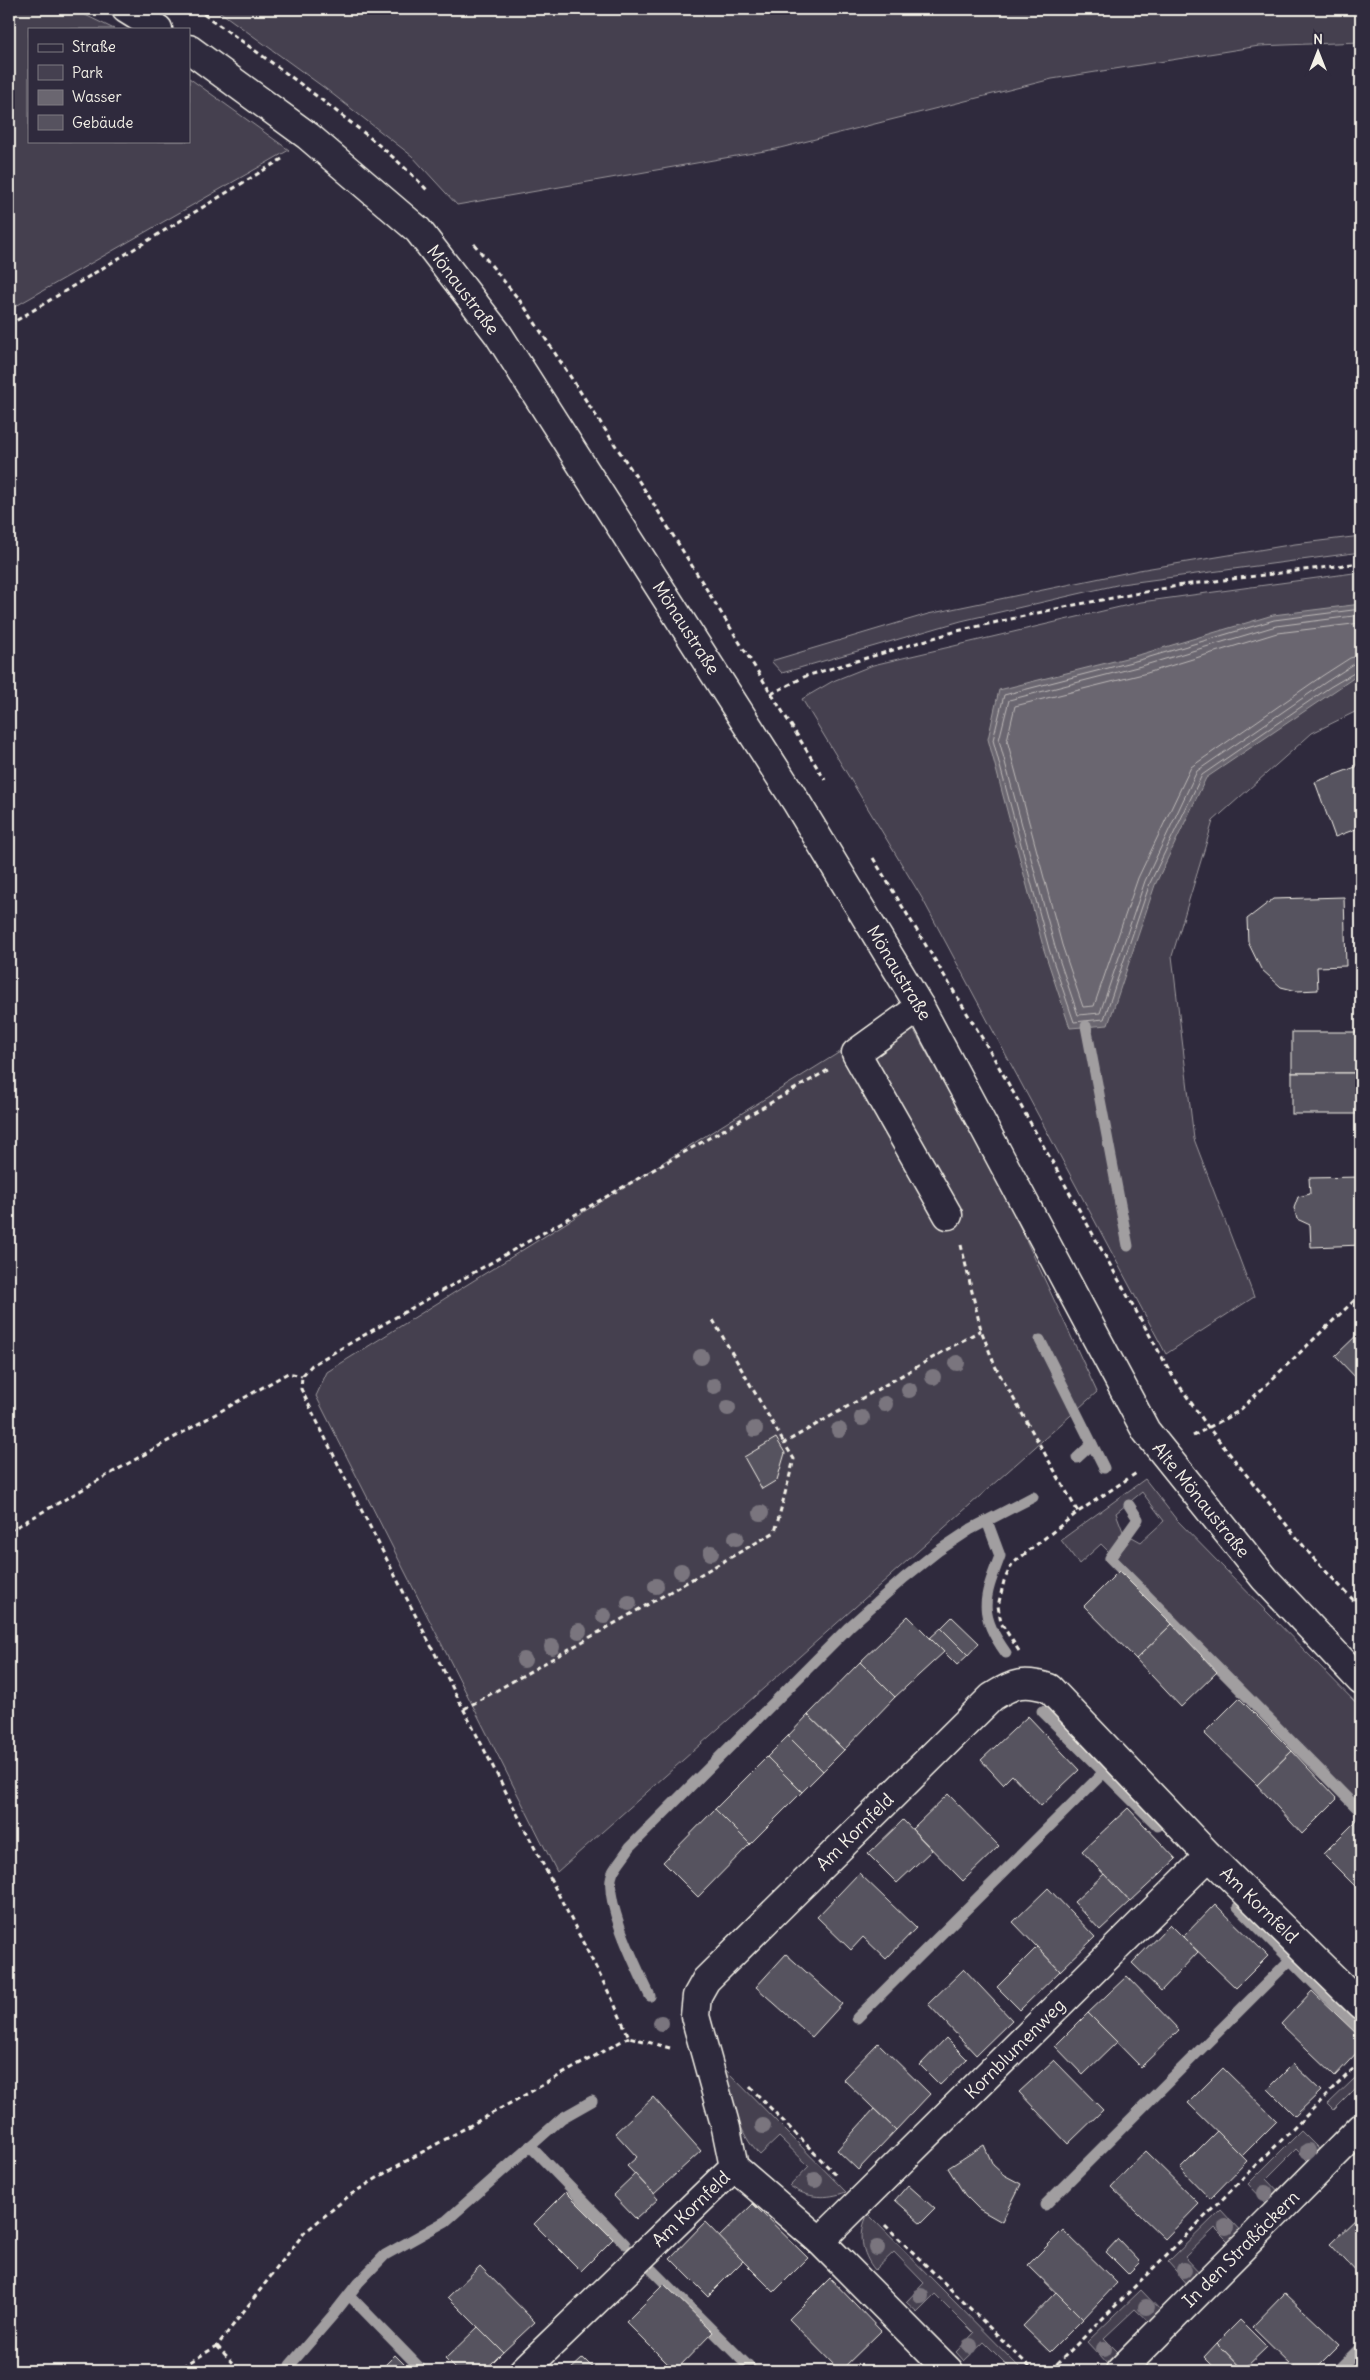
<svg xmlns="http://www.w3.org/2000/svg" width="1370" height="2380" font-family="Delius,sans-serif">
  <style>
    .green { fill: #454050; stroke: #9c989c }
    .water { fill: #6a6670; stroke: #a19ea0 }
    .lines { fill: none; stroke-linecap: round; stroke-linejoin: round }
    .shore { stroke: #bdb9b8; stroke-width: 1 }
    .stream { stroke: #a19ea0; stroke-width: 11 }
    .building { fill: #56525f; stroke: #f4f1e8 }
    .minor-casing { stroke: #f4f1e8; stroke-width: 31 }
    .path { stroke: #f4f1e8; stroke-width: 3; stroke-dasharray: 5 4; stroke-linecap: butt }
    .minor { stroke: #2f2a3d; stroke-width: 28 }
    .tree { fill: #7a757e }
    .labels { text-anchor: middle; stroke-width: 5; stroke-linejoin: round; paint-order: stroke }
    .street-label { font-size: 18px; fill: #f4f1e8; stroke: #2f2a3d }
  </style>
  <rect width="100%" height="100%" fill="#2f2a3d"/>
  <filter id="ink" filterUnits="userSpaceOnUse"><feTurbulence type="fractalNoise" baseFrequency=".02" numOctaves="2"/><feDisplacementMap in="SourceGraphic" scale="10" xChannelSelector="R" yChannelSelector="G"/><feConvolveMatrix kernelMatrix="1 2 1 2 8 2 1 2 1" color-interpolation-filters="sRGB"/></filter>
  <g filter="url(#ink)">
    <g class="green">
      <path d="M9,9H73L114,29H29V141H189V78L289,150L9,310Z"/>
      <path d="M216,9H1361V42L1259,46L1052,79L776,149L457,205L412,156L326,89Z"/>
      <path d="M1361,536V552L1121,584L961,621L782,673L771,661L928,614L1139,570L1295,544Z"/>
      <path d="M1361,572V709L1312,733L1213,821L1172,956L1194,1139L1254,1297L1166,1354L922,898L802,699L833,681L873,665L1141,602Z"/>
      <path d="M904,1012L1001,1186L1097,1392L557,1872L316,1396L327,1372Z"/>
      <path d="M1145,1479L1176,1519L1361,1708V1808L1115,1559L1132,1537L1141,1542L1164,1521L1142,1492L1116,1513L1124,1534L1109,1552L1101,1544L1079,1564L1061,1540Z"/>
      <path d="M725,2069L846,2192C827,2199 808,2199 790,2186L809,2166L779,2137L760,2155C737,2133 732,2098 725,2069Z"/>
      <path d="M1361,2074V2092L1356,2088L1334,2110L1328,2104L1354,2079Z"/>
      <path d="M1301,2131L1323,2153L1313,2166L1296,2149L1266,2179L1283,2197L1270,2207L1248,2184Z"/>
      <path d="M1221,2210L1243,2234L1233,2246L1215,2228L1185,2257L1203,2276L1189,2286L1168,2262Z"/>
      <path d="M868,2214L1023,2371H1013L984,2342L964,2361L956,2352L974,2333L935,2294L917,2312L906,2302L924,2283L894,2252L875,2270C861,2253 858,2233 868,2214Z"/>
      <path d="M1141,2290L1163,2313L1152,2325L1135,2309L1104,2338L1122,2356L1109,2366L1087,2342Z"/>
    </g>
    <path class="water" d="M1361,604V673L1206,778L1155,885L1108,1025L1070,1028L1044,950L988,739L999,690L1142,654L1273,615Z"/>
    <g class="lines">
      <g class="shore">
        <path d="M1361,609L1274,620L1143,659L1004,695L993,740L1049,949L1074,1022L1104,1019L1150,883L1202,775L1330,687L1361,669"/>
        <path d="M1361,615L1276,626L1145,665L1009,700L999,740L1055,947L1078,1015L1100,1013L1145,881L1197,771L1326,682L1354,664L1361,663"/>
        <path d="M1361,623L1277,633L1147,673L1015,706L1007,740L1062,945L1083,1007L1094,1006L1138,878L1191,767L1322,676L1350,658L1361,655"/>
      </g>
      <g class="stream">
        <path d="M1086,1026L1128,1246"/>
        <path d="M1040,1340L1104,1468"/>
        <path d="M1077,1458L1092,1444"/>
        <path d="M1129,1505L1138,1519L1110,1558L1361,1812"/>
        <path d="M987,1521L1000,1556C984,1598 977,1613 1006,1653"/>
        <path d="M1042,1711L1158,1826"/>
        <path d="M1238,1907L1361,2031"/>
        <path d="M650,1996C638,1970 601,1898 613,1872C617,1864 625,1855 630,1847L849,1627L904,1578L938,1551L971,1529L1033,1497"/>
        <path d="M857,2018L1104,1772"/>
        <path d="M530,2146L625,2244"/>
        <path d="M1045,2205L1290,1960"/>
        <path d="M652,2270L753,2371"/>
        <path d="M349,2295L423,2371"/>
        <path d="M290,2365L333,2315L358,2283L385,2255L446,2221L562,2118L592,2101"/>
        <path d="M1337,2371L1361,2347"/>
      </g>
    </g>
    <g class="building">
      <path d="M1361,765V827L1335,837L1315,782Z"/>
      <path d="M1344,897L1346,966L1317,967L1318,990L1297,991L1281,987L1261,969L1248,942L1247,919L1273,899Z"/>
      <rect x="1292" y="1032" width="69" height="41"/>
      <rect x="1292" y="1073" width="69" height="41"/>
      <path d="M1361,1177V1245L1311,1247L1310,1225L1297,1219L1294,1208L1298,1197L1310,1194L1309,1178Z"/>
      <path d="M1361,1331V1383L1335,1356Z"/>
      <path d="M776,1438L785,1453L777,1480L762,1489L744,1457Z"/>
      <path d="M1119,1571L1172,1624L1136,1659L1084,1606Z"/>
      <path d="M908,1616L944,1652L895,1697L860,1662Z"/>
      <path d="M952,1617L979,1643L968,1655L941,1628Z"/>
      <path d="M1172,1624L1217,1672L1181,1707L1136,1659Z"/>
      <path d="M941,1628L968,1655L957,1665L930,1638Z"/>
      <path d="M860,1662L895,1697L844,1750L808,1715Z"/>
      <path d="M1239,1698L1292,1751L1257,1785L1204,1733Z"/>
      <path d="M808,1715L844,1750L823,1771L788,1736Z"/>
      <path d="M1028,1716L1079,1770L1041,1806L1012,1775L1003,1784L981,1760Z"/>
      <path d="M788,1736L823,1771L802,1792L767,1757Z"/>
      <path d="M1292,1751L1337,1799L1302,1834L1257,1785Z"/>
      <path d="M767,1757L802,1792L750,1844L715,1809Z"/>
      <path d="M948,1794L999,1846L963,1881L912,1829Z"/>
      <path d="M1128,1808L1176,1859L1130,1902L1082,1851Z"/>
      <path d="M715,1809L750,1844L698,1897L663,1862Z"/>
      <path d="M1358,1819L1361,1822V1892L1323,1854Z"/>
      <path d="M903,1820L932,1850L897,1883L868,1854Z"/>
      <path d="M859,1873L916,1928L886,1959L863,1937L851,1950L817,1917Z"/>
      <path d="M1104,1874L1130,1902L1100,1930L1074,1902Z"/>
      <path d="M1048,1888L1095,1937L1060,1971L1013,1922Z"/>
      <path d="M1215,1904L1268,1956L1236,1988L1183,1937Z"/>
      <path d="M1170,1924L1198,1952L1161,1991L1132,1963Z"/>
      <path d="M1037,1947L1060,1971L1020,2010L997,1987Z"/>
      <path d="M786,1954L842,2004L812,2037L756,1987Z"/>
      <path d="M964,1969L1012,2020L976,2055L928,2004Z"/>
      <path d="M1127,1976L1179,2030L1141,2067L1088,2013Z"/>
      <path d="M1312,1991L1361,2038V2048L1335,2076L1281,2024Z"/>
      <path d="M1088,2013L1117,2042L1083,2075L1055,2046Z"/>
      <path d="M946,2038L967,2059L940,2085L920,2065Z"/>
      <path d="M878,2043L930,2094L896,2130L843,2079Z"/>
      <path d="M1054,2060L1103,2110L1068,2144L1019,2092Z"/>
      <path d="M1293,2064L1321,2091L1295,2116L1268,2089Z"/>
      <path d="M1223,2068L1277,2121L1242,2156L1188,2103Z"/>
      <path d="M653,2097L701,2151L654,2194L627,2166L637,2157L615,2133Z"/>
      <path d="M874,2109L896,2130L858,2170L837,2150Z"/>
      <path d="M1217,2131L1247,2161L1210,2199L1180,2168Z"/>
      <path d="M984,2145L993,2165L1004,2175L1021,2184L1002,2222L979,2209L965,2195L948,2168Z"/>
      <path d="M1145,2151L1199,2204L1165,2239L1111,2187Z"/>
      <path d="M635,2174L658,2199L636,2219L613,2195Z"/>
      <path d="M908,2185L935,2209L921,2223L895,2200Z"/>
      <path d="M566,2192L613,2239L581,2271L534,2224Z"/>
      <path d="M753,2204L808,2258L774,2292L719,2237Z"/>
      <path d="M1361,2214V2277L1330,2244Z"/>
      <path d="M705,2222L743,2261L708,2296L670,2258Z"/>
      <path d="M1063,2230L1117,2283L1083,2319L1028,2265Z"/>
      <path d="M1118,2239L1140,2262L1128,2274L1106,2252Z"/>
      <path d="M480,2266L535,2322L503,2352L448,2297Z"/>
      <path d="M830,2278L881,2331L840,2371L789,2319Z"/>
      <path d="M664,2284L713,2332L675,2371L626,2322Z"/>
      <path d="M1056,2292L1083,2319L1050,2352L1023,2326Z"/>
      <path d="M1285,2293L1340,2345L1314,2371H1297L1252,2327Z"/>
      <path d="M1240,2320L1267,2347L1243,2370L1217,2343Z"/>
      <path d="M478,2327L503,2352L484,2371H457L445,2359Z"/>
      <path d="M1217,2343L1243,2370L1242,2371H1218L1204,2357Z"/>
      <path d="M395,2355L411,2371H379Z"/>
      <path d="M583,2358L596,2371H569Z"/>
      <path d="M744,2366L749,2371H739Z"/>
    </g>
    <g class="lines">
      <defs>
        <g id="minor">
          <path d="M126,9L158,29"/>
          <path d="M189,49L308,136L418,230L498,334L797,803L920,1007L1146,1431L1265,1579L1361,1681"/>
          <path d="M920,1007L856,1053L948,1215"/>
          <path d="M734,2167L820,2241L949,2371"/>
          <path d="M820,2241L1209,1856"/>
          <path d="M523,2371L734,2167L726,2128L695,2016L697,1996L706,1980L992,1697C1014,1683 1024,1680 1049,1688L1209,1856L1361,2005"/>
          <path d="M1120,2371L1361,2128"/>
        </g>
      </defs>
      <use href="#minor" class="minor-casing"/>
      <g class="path">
        <path d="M196,9C245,43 294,78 341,115C371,138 401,162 427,190"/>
        <path d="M474,244L524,306L648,495L825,780"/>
        <path d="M9,325L282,159"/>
        <path d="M771,694L806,676L957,631L1069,606L1183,585L1361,563"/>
        <path d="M873,858L990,1051L1172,1375L1208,1427L1314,1559L1361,1608"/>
        <path d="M961,1245L981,1330L995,1366L1078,1512"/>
        <path d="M713,1320L784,1443"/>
        <path d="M1193,1436L1239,1411L1361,1294"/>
        <path d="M9,1531L288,1373L302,1376"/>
        <path d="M1019,1651L1001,1623L998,1606L1004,1581L1012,1564L1078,1512L1138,1472"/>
        <path d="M464,1709L775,1532L794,1459L784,1443L981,1330"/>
        <path d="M670,2048L629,2037L612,1999L344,1476L301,1389L302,1376L312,1365L828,1070"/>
        <path d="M750,2087L838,2177"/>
        <path d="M885,2225L1034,2371"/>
        <path d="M217,2346L241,2371"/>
        <path d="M175,2371L217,2346L304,2233L350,2195L390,2170L629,2037"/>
        <path d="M1050,2371L1352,2070L1361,2065"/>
      </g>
      <use href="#minor" class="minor"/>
    </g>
    <g class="tree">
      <circle cx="701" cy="1357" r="8"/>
      <circle cx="957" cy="1363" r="8"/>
      <circle cx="933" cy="1377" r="8"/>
      <circle cx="714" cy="1386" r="8"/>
      <circle cx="909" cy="1390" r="8"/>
      <circle cx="885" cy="1404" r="8"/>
      <circle cx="728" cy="1408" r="8"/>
      <circle cx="862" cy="1418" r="8"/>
      <circle cx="755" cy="1429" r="8"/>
      <circle cx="839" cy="1430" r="8"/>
      <circle cx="761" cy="1513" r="8"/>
      <circle cx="736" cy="1538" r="8"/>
      <circle cx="711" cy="1553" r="8"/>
      <circle cx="681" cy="1571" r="8"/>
      <circle cx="656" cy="1586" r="8"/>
      <circle cx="629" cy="1603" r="8"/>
      <circle cx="604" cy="1616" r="8"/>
      <circle cx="579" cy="1631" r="8"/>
      <circle cx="552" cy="1647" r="8"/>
      <circle cx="524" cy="1660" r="8"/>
      <circle cx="661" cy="2023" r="8"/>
      <circle cx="763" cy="2126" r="8"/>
      <circle cx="1308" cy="2151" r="8"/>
      <circle cx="815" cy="2180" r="8"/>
      <circle cx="1265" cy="2193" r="8"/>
      <circle cx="1226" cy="2227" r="8"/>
      <circle cx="877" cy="2248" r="8"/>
      <circle cx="1184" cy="2270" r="8"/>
      <circle cx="921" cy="2296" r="8"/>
      <circle cx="1146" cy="2307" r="8"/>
      <circle cx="970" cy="2346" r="8"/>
      <circle cx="1104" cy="2349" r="8"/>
    </g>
  </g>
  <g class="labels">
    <g class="street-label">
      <text transform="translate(463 290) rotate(53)" y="6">Mönaustraße</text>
      <text transform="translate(686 628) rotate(57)" y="6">Mönaustraße</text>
      <text transform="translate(899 973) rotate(59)" y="6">Mönaustraße</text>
      <text transform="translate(1201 1500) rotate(51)" y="6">Alte Mönaustraße</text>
      <text transform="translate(855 1832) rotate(-45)" y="6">Am Kornfeld</text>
      <text transform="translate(1259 1905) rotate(44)" y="6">Am Kornfeld</text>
      <text transform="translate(1015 2049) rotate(-45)" y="6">Kornblumenweg</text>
      <text transform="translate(691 2209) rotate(-44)" y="6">Am Kornfeld</text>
      <text transform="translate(1241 2249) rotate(-45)" y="6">In den Straßäckern</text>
    </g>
  </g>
  <rect width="1370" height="2380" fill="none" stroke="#2f2a3d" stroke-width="30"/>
  <rect x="15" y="15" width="1340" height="2350" fill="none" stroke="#f4f1e8" stroke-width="2" filter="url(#ink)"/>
  <rect x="28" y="28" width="162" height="115" fill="#2f2a3d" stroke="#7e7a81"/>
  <rect x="38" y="44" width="25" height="8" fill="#2f2a3d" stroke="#7e7a81"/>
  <text x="72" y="52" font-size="15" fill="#f4f1e8">Straße</text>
  <rect x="38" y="65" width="25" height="15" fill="#454050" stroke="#7e7a81"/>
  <text x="72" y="78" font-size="15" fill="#f4f1e8">Park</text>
  <rect x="38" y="90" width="25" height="15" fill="#6a6670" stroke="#7e7a81"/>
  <text x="72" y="102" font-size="15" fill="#f4f1e8">Wasser</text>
  <rect x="38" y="115" width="25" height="15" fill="#56525f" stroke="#7e7a81"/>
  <text x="72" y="128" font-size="15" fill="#f4f1e8">Gebäude</text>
  <g transform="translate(1318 52)" stroke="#2f2a3d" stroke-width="4" paint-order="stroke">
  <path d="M0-4L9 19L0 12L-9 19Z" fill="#f4f1e8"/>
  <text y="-8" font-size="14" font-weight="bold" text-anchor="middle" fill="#f4f1e8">N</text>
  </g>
</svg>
